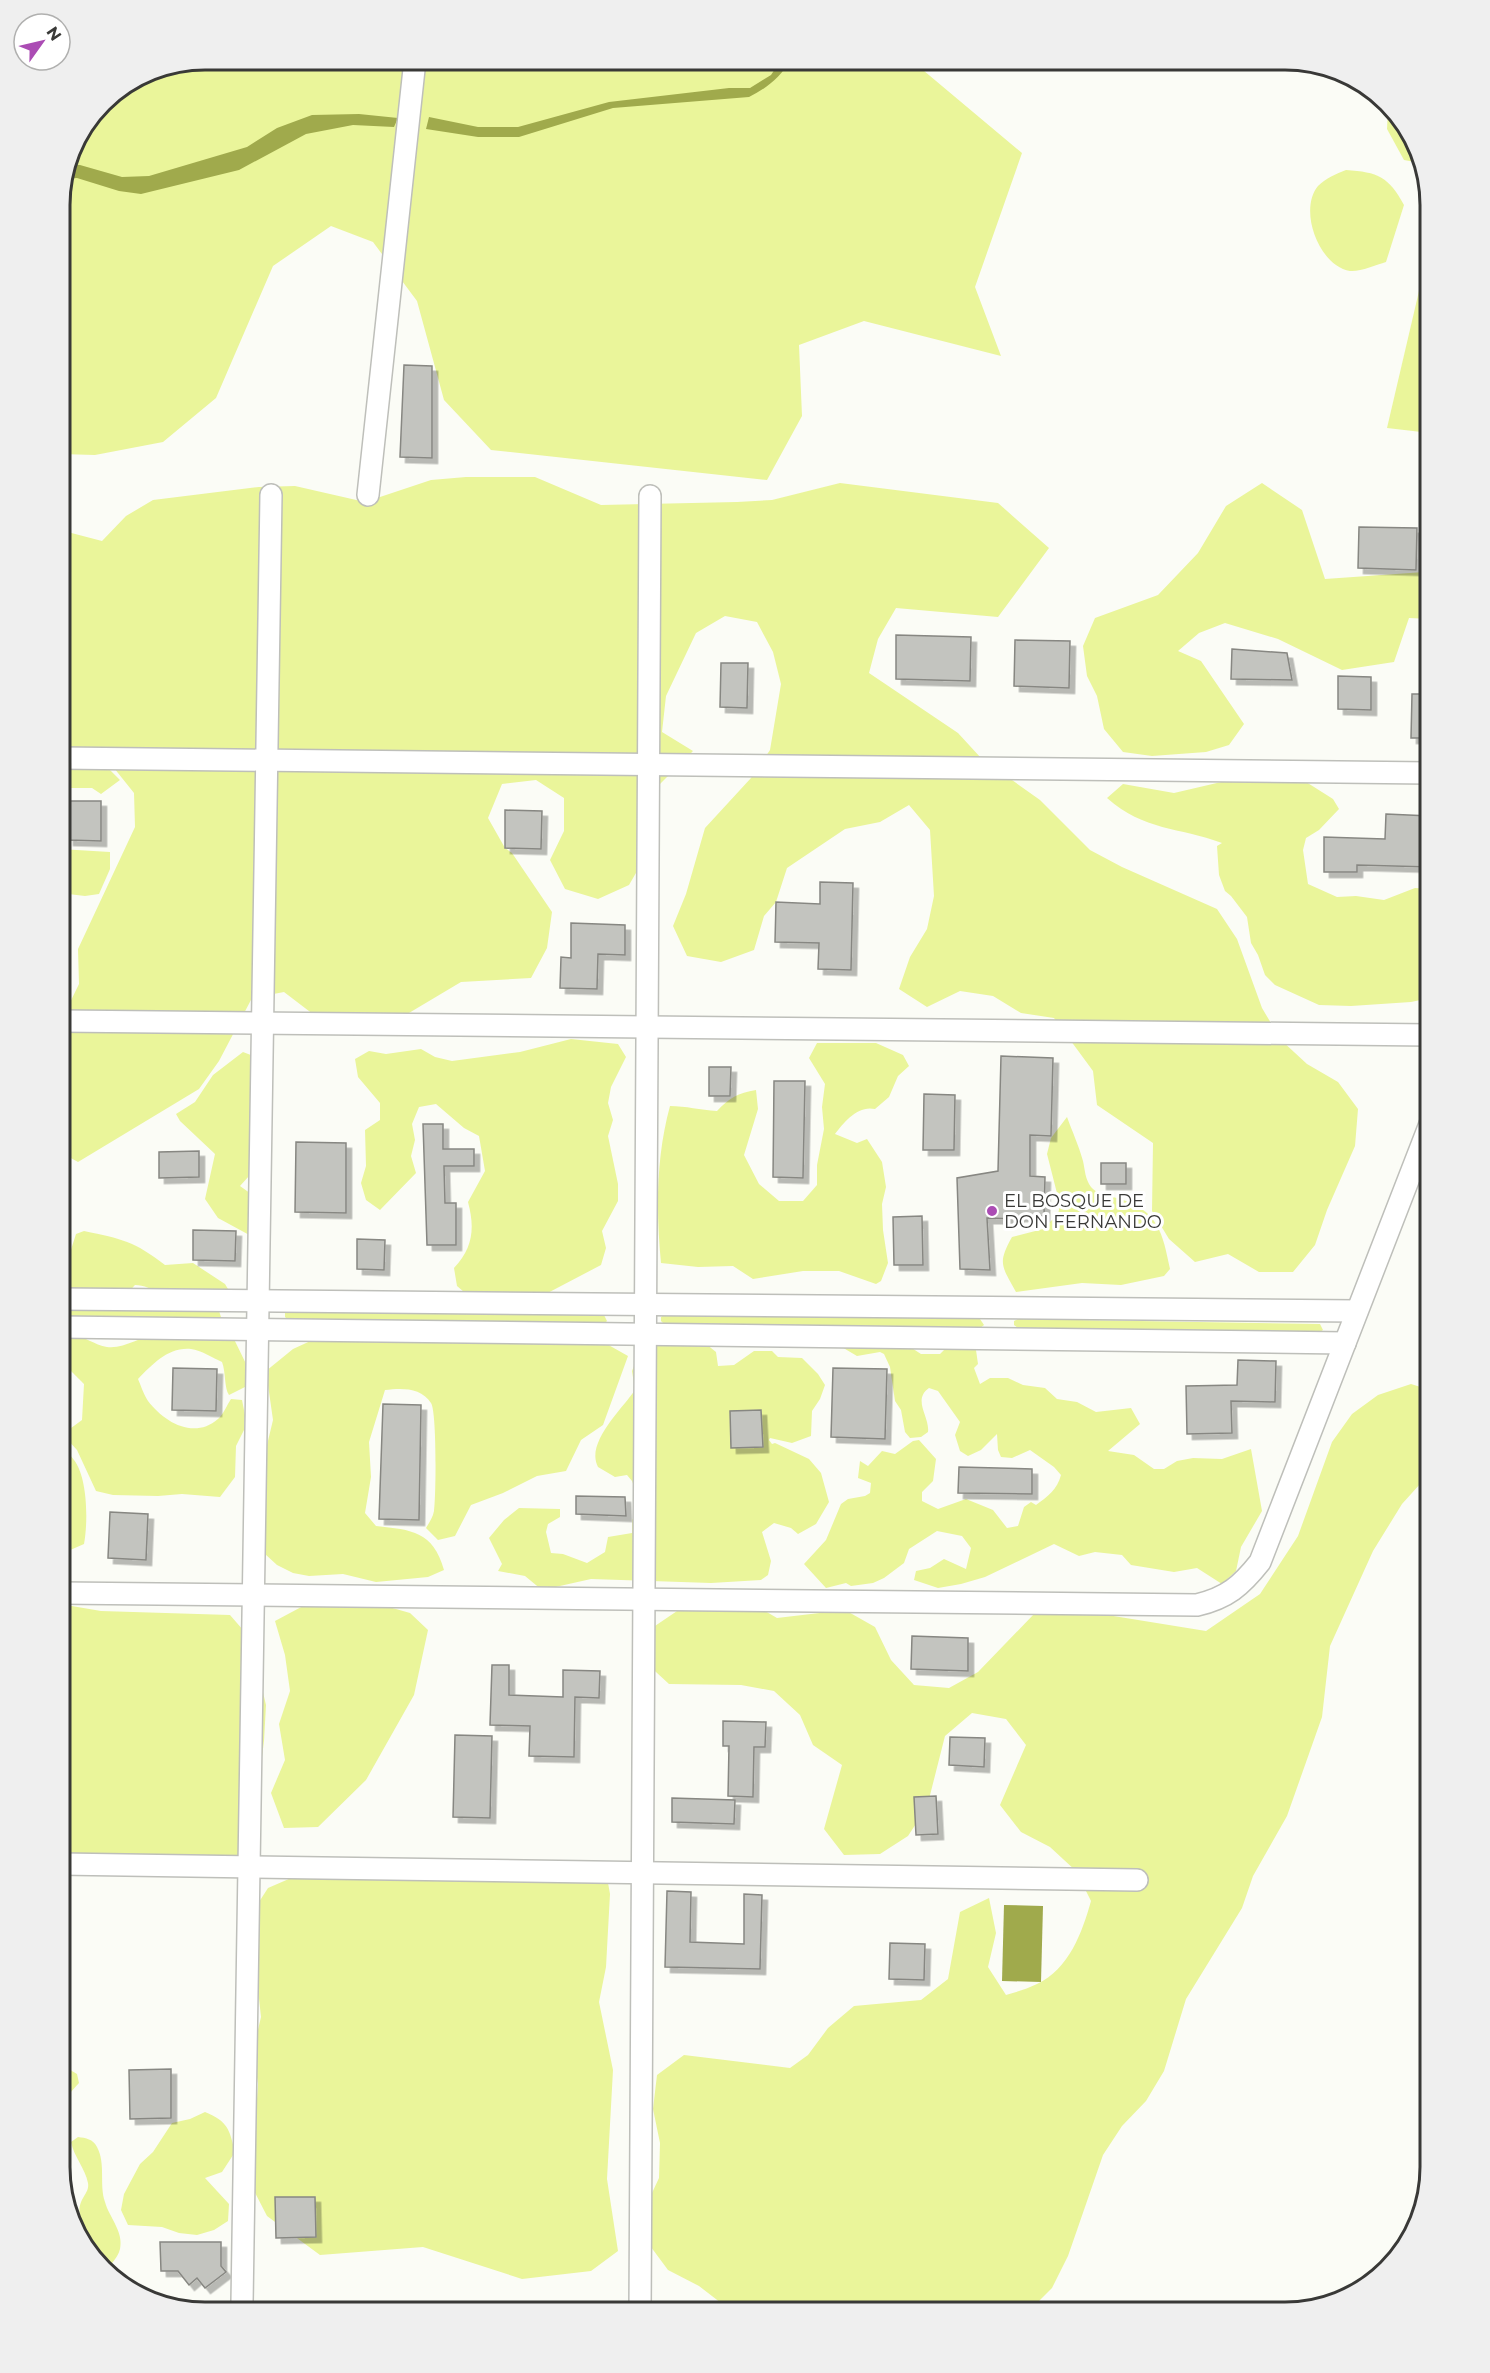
<svg xmlns="http://www.w3.org/2000/svg" width="1490" height="2373" font-family="Montserrat,sans-serif">
  <style>
    .green { fill: #eaf59a }
    .water { fill: #a0aa4c }
    .building { fill: #c3c4bf; stroke: #878782; stroke-width: 1.5; filter: url(#shadow) }
    .lines { fill: none; stroke-linecap: round; stroke-linejoin: round }
    .minor-casing { stroke: #bebfba; stroke-width: 24 }
    .minor { stroke: #fff; stroke-width: 21 }
    .poi-dot { fill: #ab4cb4; stroke: #fff; stroke-width: 2 }
    .labels { text-anchor: middle; stroke-width: 6; stroke-linejoin: round; paint-order: stroke }
    .poi-label { font-size: 18px; fill: #393937; stroke: #fff; text-anchor: start }
    .rim { fill: none; stroke: #393937; stroke-width: 3 }
  </style>
  <defs>
    <filter id="shadow"><feDropShadow dx="5.5" dy="5.5" stdDeviation="0" flood-color="#0004"/></filter>
  </defs>
  <rect width="100%" height="100%" fill="#fbfcf6"/>
  <g class="green">
    <path d="M205,60H911L1022,153L975,287L1001,356L864,321L799,345L802,416L767,480L491,450L444,400L417,301L373,242L331,226L273,266L216,398L163,442L95,455L60,454V196L71,149L103,102L150,71Z"/>
    <path d="M1388,110L1415,141L1420,163L1404,160L1387,129Z"/>
    <path d="M1346,170C1378,172 1389,177 1404,205L1386,262C1376,265 1360,272 1350,271C1319,266 1298,210 1318,186C1326,178 1336,174 1346,170Z"/>
    <path d="M1430,244V433L1387,428Z"/>
    <path d="M466,477H535L601,505L737,502L772,500L840,483L998,503L1049,548L998,617L896,608L878,639L869,673L958,733L981,758L1040,800L1090,850L1122,867L1217,909L1237,939L1262,1008L1281,1040L1307,1064L1338,1082L1358,1109L1355,1146L1327,1210L1315,1245L1293,1272H1259L1228,1254L1195,1262L1169,1239L1152,1211L1153,1143L1097,1105L1093,1071L1054,1018L1021,1013L993,996L960,991L927,1007L899,989L910,957L927,929L934,896L930,830L909,805L880,822L845,829L787,868L776,902L764,916L754,950L721,962L687,956L673,926L686,894L705,828L751,778L770,750L781,684L773,652L757,622L725,616L696,633L666,696L662,732L693,751L659,785L647,854L629,885L598,899L565,889L550,860L564,831V798L536,780L502,784L488,818L505,848L512,853L552,912L547,948L531,978L461,982L372,1035L339,1034L284,992L252,998L219,1061L199,1089L78,1162L60,1152V1023L79,984L78,949L135,827L134,793L114,768L105,765L120,780L101,794L92,788H67L60,796V681L70,672L60,659V530L102,541L126,516L153,500L259,487L295,486L365,502L431,480Z"/>
    <path d="M1262,483L1302,510L1325,579L1424,572L1430,550V619L1409,618L1394,662L1342,670L1278,639L1225,623L1199,633L1178,651L1201,661L1244,724L1229,745L1206,752L1152,756L1123,752L1104,729L1097,696L1087,676L1083,646L1095,618L1158,595L1198,553L1226,506Z"/>
    <path d="M1284,768L1333,799L1339,809L1319,830L1306,838L1303,850L1308,884L1337,897L1356,896L1384,900L1415,888L1430,889V998L1411,1002L1351,1006L1319,1005L1275,985L1265,975L1258,955L1251,943L1247,917L1231,896L1225,891L1219,875L1217,846L1222,843C1179,827 1144,831 1107,798L1123,784L1174,793L1234,779L1245,783L1268,770Z"/>
    <path d="M60,849L110,852V869L99,894L85,896L60,893Z"/>
    <path d="M571,1039L618,1044L626,1057L611,1087L608,1103L613,1120L608,1136L618,1184V1201L602,1231L606,1248L601,1265L540,1297L471,1298L457,1286L454,1268C473,1248 475,1228 468,1202L485,1171L479,1136L464,1128L436,1104L419,1107L412,1124L415,1140L411,1156L416,1173L380,1210L366,1200L361,1183L366,1166L365,1130L380,1120V1103L358,1077L355,1059L369,1051L386,1054L421,1049L435,1057L452,1061L520,1052Z"/>
    <path d="M817,1043H876L903,1055L909,1066L898,1076L889,1097L875,1109C858,1105 844,1122 835,1134L857,1143L867,1139L882,1162L886,1187L882,1204L883,1230L888,1263L881,1281L876,1284L839,1271H803L753,1279L733,1266L698,1267L661,1263C656,1211 656,1157 670,1106C686,1106 700,1110 717,1111C729,1098 738,1093 756,1090L758,1109L744,1155L759,1184L779,1201H803L817,1185V1165L824,1129L822,1107L825,1084L809,1058Z"/>
    <path d="M243,1052L256,1057L258,1166L240,1186L254,1196L253,1237L218,1218L205,1199L215,1154L180,1121L176,1114L195,1102L213,1075Z"/>
    <path d="M1067,1117C1072,1131 1079,1146 1083,1161C1085,1170 1085,1179 1091,1187C1102,1198 1108,1195 1120,1199C1158,1210 1163,1234 1170,1269L1164,1276L1121,1285L1082,1283L1016,1292C1002,1266 997,1264 1012,1237L1043,1229L1058,1214L1060,1205L1047,1154L1051,1138Z"/>
    <path d="M84,1231C122,1239 134,1241 165,1265L193,1263L225,1284L228,1289C217,1293 204,1300 193,1302C173,1306 154,1285 135,1285L123,1298L60,1299V1264L67,1262L76,1234Z"/>
    <path d="M60,1309L219,1311L221,1317L220,1319L60,1318Z"/>
    <path d="M288,1311L604,1315L607,1321L604,1324L288,1320L285,1317V1313Z"/>
    <path d="M664,1315L980,1319L984,1325L980,1328L664,1324L661,1321V1317Z"/>
    <path d="M1018,1319L1320,1324L1323,1330L1320,1332L1018,1328L1014,1325V1321Z"/>
    <path d="M589,1334L628,1356L603,1425L581,1440L566,1471L537,1476L503,1493L471,1505L455,1536L438,1540L426,1528C429,1523 433,1517 434,1511C436,1498 437,1412 431,1403C421,1387 401,1388 385,1390L369,1442L371,1477L365,1513L376,1526C412,1530 433,1531 444,1570L428,1577L376,1582L343,1574L309,1576L293,1573L277,1565L265,1554L258,1538L261,1470L273,1420L266,1371L293,1349L317,1338Z"/>
    <path d="M72,1335C85,1336 94,1345 107,1347C125,1349 140,1336 157,1335C182,1333 208,1337 233,1337L249,1370L245,1387L229,1395C224,1388 226,1372 222,1362C213,1358 201,1350 191,1349C168,1347 153,1364 138,1379C141,1386 144,1395 148,1401C164,1422 194,1440 218,1419C223,1415 227,1405 231,1399L242,1400L245,1415L244,1430L236,1446L235,1477L220,1497L182,1494L158,1496L113,1495L96,1491L77,1450L66,1438L67,1431L82,1420L84,1384L71,1371H60V1346Z"/>
    <path d="M646,1336L706,1344L716,1352L718,1366L734,1365L754,1351H772L778,1357L802,1358L818,1374L825,1385L820,1399L812,1411L811,1436L792,1443L770,1438L769,1440L772,1444L775,1443L809,1459L821,1473L829,1502L816,1524L798,1534L791,1528L774,1523L762,1532L771,1561L768,1575L761,1580L711,1583L591,1579L542,1590L525,1576L498,1571L502,1564L489,1538L504,1520L519,1508L560,1509V1517L548,1524L546,1532L551,1553L563,1554L587,1563L605,1552L608,1537L632,1533V1520L642,1507L632,1481L627,1475L615,1477L598,1467C585,1443 623,1408 635,1390L632,1371Z"/>
    <path d="M901,1341L921,1354H940L947,1347H964L976,1350L978,1364L974,1368L980,1384L990,1378H1008L1023,1385L1045,1388L1057,1399L1077,1402L1096,1412L1131,1408L1140,1424L1108,1451L1134,1455L1154,1469H1164L1177,1461L1193,1458L1222,1459L1251,1449L1262,1511L1241,1547L1236,1571L1222,1584L1197,1568L1174,1572L1131,1565L1122,1555L1095,1552L1079,1556L1054,1544L985,1577L961,1584L938,1588L914,1580L916,1571L930,1568L944,1559L966,1569L971,1548L962,1536L937,1531L909,1549L904,1563L884,1578L873,1583L851,1586L846,1583L826,1588L804,1564L826,1540L841,1504L848,1499L865,1496L870,1493L871,1483L858,1478L860,1461L868,1466L882,1451L895,1454L913,1441L919,1440L936,1459L933,1481L922,1492V1501L938,1509L966,1499L993,1510L1007,1528L1018,1526L1024,1507L1031,1502L1036,1505C1048,1496 1057,1490 1061,1475L1054,1467L1030,1450L1012,1458L1001,1457L998,1450L997,1434L981,1450L968,1456L960,1451L955,1435L960,1422L938,1391L929,1388C912,1400 930,1417 928,1432L921,1437L910,1438L905,1432L901,1410L895,1401L890,1367L884,1354L880,1352L857,1356L840,1346Z"/>
    <path d="M1411,1384L1430,1390V1473L1402,1504L1373,1551L1330,1646L1322,1717L1287,1816L1253,1876L1242,1908L1186,1999L1164,2071L1146,2101L1122,2126L1103,2155L1068,2256L1052,2288L1028,2312L1021,2313H734L699,2286L668,2270L648,2243L645,2208L659,2178L660,2143L653,2109L657,2075L684,2055L790,2068L808,2055L828,2028L854,2006L921,2000L948,1979L960,1912L989,1898L996,1933L988,1967L1006,1995C1016,1992 1027,1989 1037,1984C1069,1969 1082,1933 1091,1901L1076,1871L1050,1847L1021,1832L1000,1805L1026,1745L1006,1719L972,1713L945,1736L927,1807L908,1836L880,1854L844,1855L824,1829L842,1765L813,1745L800,1715L774,1691L741,1685L669,1684L644,1661L652,1628L680,1609L748,1601L777,1618L845,1610L875,1627L891,1660L914,1685L949,1688L978,1672L1034,1614L1067,1606L1101,1614L1206,1631L1260,1594L1298,1536L1332,1442L1352,1414L1378,1395Z"/>
    <path d="M60,1447C65,1451 71,1455 74,1460C88,1478 88,1523 84,1544L68,1551L60,1559Z"/>
    <path d="M375,1603L410,1613L428,1630L414,1695L366,1780L318,1827L284,1828L271,1793L285,1760L279,1724L290,1691L285,1655L275,1621L305,1605Z"/>
    <path d="M60,1604L101,1611L230,1615L250,1638L266,1705L264,1741L247,1876L60,1873Z"/>
    <path d="M605,1866L610,1894L606,1967L599,2002L613,2070L607,2179L618,2251L591,2271L522,2279L423,2247L320,2255L267,2216L251,2185L258,2084L253,2051L261,2017L250,1916L268,1888L298,1875Z"/>
    <path d="M60,2064L77,2074L79,2083L69,2094L60,2091Z"/>
    <path d="M205,2112C228,2122 229,2128 235,2152L222,2172L205,2178L229,2204L228,2221L214,2230L197,2235L179,2233L162,2227L128,2225L121,2210L124,2194L140,2164L153,2152L172,2123L190,2119Z"/>
    <path d="M78,2137C86,2138 93,2139 97,2147C106,2164 99,2184 105,2202C109,2217 124,2232 120,2249C118,2257 112,2263 107,2269L75,2232L72,2217L80,2214C77,2199 90,2194 88,2183C85,2168 74,2157 71,2142Z"/>
  </g>
  <g class="water">
    <path d="M781,60H790C781,77 767,88 749,97L613,108L519,137H478L426,129L429,117L478,127H518L609,102L729,88H750L771,75Z"/>
    <path d="M359,114L398,118L394,127L353,125L306,134L239,170L141,194L119,191L77,178L64,179L68,164L80,165L122,177L149,176L247,147L277,128L312,115Z"/>
    <path d="M1004,1905L1043,1906L1041,1982L1002,1981Z"/>
  </g>
  <g class="building">
    <path d="M404,365L432,366V458L400,457Z"/>
    <path d="M1359,527L1417,528L1416,570L1358,568Z"/>
    <path d="M896,635L971,637L970,681L896,679Z"/>
    <path d="M1015,640L1070,641L1069,688L1014,686Z"/>
    <path d="M1232,649L1287,653L1292,680L1231,679Z"/>
    <path d="M721,663H748L747,708L720,707Z"/>
    <path d="M1338,676L1371,677V710L1338,709Z"/>
    <path d="M1412,694H1430V738H1411Z"/>
    <path d="M68,801H101V841L68,840Z"/>
    <path d="M505,810L542,811L541,849L505,848Z"/>
    <path d="M1386,814L1430,816V867L1357,865V872H1324V837L1385,839Z"/>
    <path d="M820,882L853,883L851,970L818,969L819,943L775,942L776,902L820,904Z"/>
    <path d="M571,923L625,925V955L598,954L597,989L560,988L561,957L571,958Z"/>
    <path d="M1001,1056L1053,1058L1051,1136L1030,1135V1176L1045,1177L1044,1216H1018V1219L987,1218L990,1270L960,1269L957,1178L998,1171Z"/>
    <path d="M709,1067H731L730,1096H709Z"/>
    <path d="M774,1081H805L803,1178L773,1177Z"/>
    <path d="M924,1094L955,1095L954,1150H923Z"/>
    <path d="M423,1124H443V1149H474V1166H444L445,1203H456V1245H427Z"/>
    <path d="M296,1142L346,1143V1213L295,1212Z"/>
    <path d="M199,1151V1177L159,1178V1152Z"/>
    <rect x="1101" y="1163" width="25" height="21"/>
    <path d="M922,1216L923,1265H894L893,1217Z"/>
    <path d="M193,1230L236,1231L235,1261L193,1260Z"/>
    <path d="M357,1239L385,1240L384,1270L357,1269Z"/>
    <path d="M1238,1360L1276,1361L1275,1402L1231,1401L1232,1433L1187,1434L1186,1386L1237,1385Z"/>
    <path d="M173,1368L217,1369L216,1411L172,1410Z"/>
    <path d="M833,1368L887,1369L885,1439L831,1437Z"/>
    <path d="M383,1404L421,1405L419,1520L379,1519Z"/>
    <path d="M761,1410L763,1447L731,1448L730,1411Z"/>
    <path d="M959,1467L1032,1469V1494L958,1493Z"/>
    <path d="M576,1496L625,1497L626,1516L576,1514Z"/>
    <path d="M110,1512L148,1514L146,1560L108,1558Z"/>
    <path d="M912,1636L968,1638V1671L911,1669Z"/>
    <path d="M492,1665H509V1695L563,1697V1670L600,1671L599,1698L575,1697L574,1757L529,1756L530,1726L490,1725Z"/>
    <path d="M723,1721L766,1722L765,1747H754L753,1797L728,1796L729,1746H723Z"/>
    <path d="M455,1735L492,1736L490,1818L453,1817Z"/>
    <path d="M950,1737L985,1738L984,1767L949,1765Z"/>
    <path d="M936,1796L938,1834L916,1835L914,1797Z"/>
    <path d="M672,1798L735,1800L734,1824L672,1822Z"/>
    <path d="M667,1891L691,1892L690,1942L744,1944V1894L762,1895L760,1969L665,1967Z"/>
    <path d="M890,1943L925,1944L924,1980L889,1979Z"/>
    <path d="M171,2069V2118L130,2119L129,2070Z"/>
    <path d="M275,2197H315L316,2237L276,2238Z"/>
    <path d="M160,2242H221V2266L226,2272L205,2288L197,2278L189,2285L178,2271H161Z"/>
  </g>
  <g class="lines">
    <defs>
      <g id="minor">
        <path d="M368,495L415,60"/>
        <path d="M60,758L1430,773"/>
        <path d="M60,1021L1430,1035"/>
        <path d="M60,1299L1357,1311"/>
        <path d="M60,1327L1345,1343"/>
        <path d="M60,1593L1197,1605C1227,1598 1241,1586 1260,1562L1430,1124"/>
        <path d="M60,1864L1137,1880"/>
        <path d="M242,2303L271,495"/>
        <path d="M640,2313L650,496"/>
      </g>
    </defs>
    <use href="#minor" class="minor-casing"/>
    <use href="#minor" class="minor"/>
  </g>
  <circle class="poi-dot" cx="992" cy="1211" r="6"/>
  <g class="labels">
    <g class="poi-label">
      <text x="1004" y="1207">EL BOSQUE DE<tspan x="1004" dy="21">DON FERNANDO</tspan></text>
    </g>
  </g>
  <path d="M0 0H1490V2373H0ZM205 70H1285A135 135 0 0 1 1420 205V2167A135 135 0 0 1 1285 2302H205A135 135 0 0 1 70 2167V205A135 135 0 0 1 205 70Z" fill="#efefef" fill-rule="evenodd"/>
  <path class="rim" d="M205 70H1285A135 135 0 0 1 1420 205V2167A135 135 0 0 1 1285 2302H205A135 135 0 0 1 70 2167V205A135 135 0 0 1 205 70Z"/>
  <g transform="translate(42 42) rotate(56)"><circle r="28" fill="#ffffff" stroke="#b0b0af" stroke-width="1.5"/>
  <path d="M0-4.5L10 22L0 15L-10 22Z" fill="#ab4cb4"/>
  <text y="-9" font-size="16" font-weight="bold" text-anchor="middle" fill="#393937">N</text>
  </g>
</svg>
